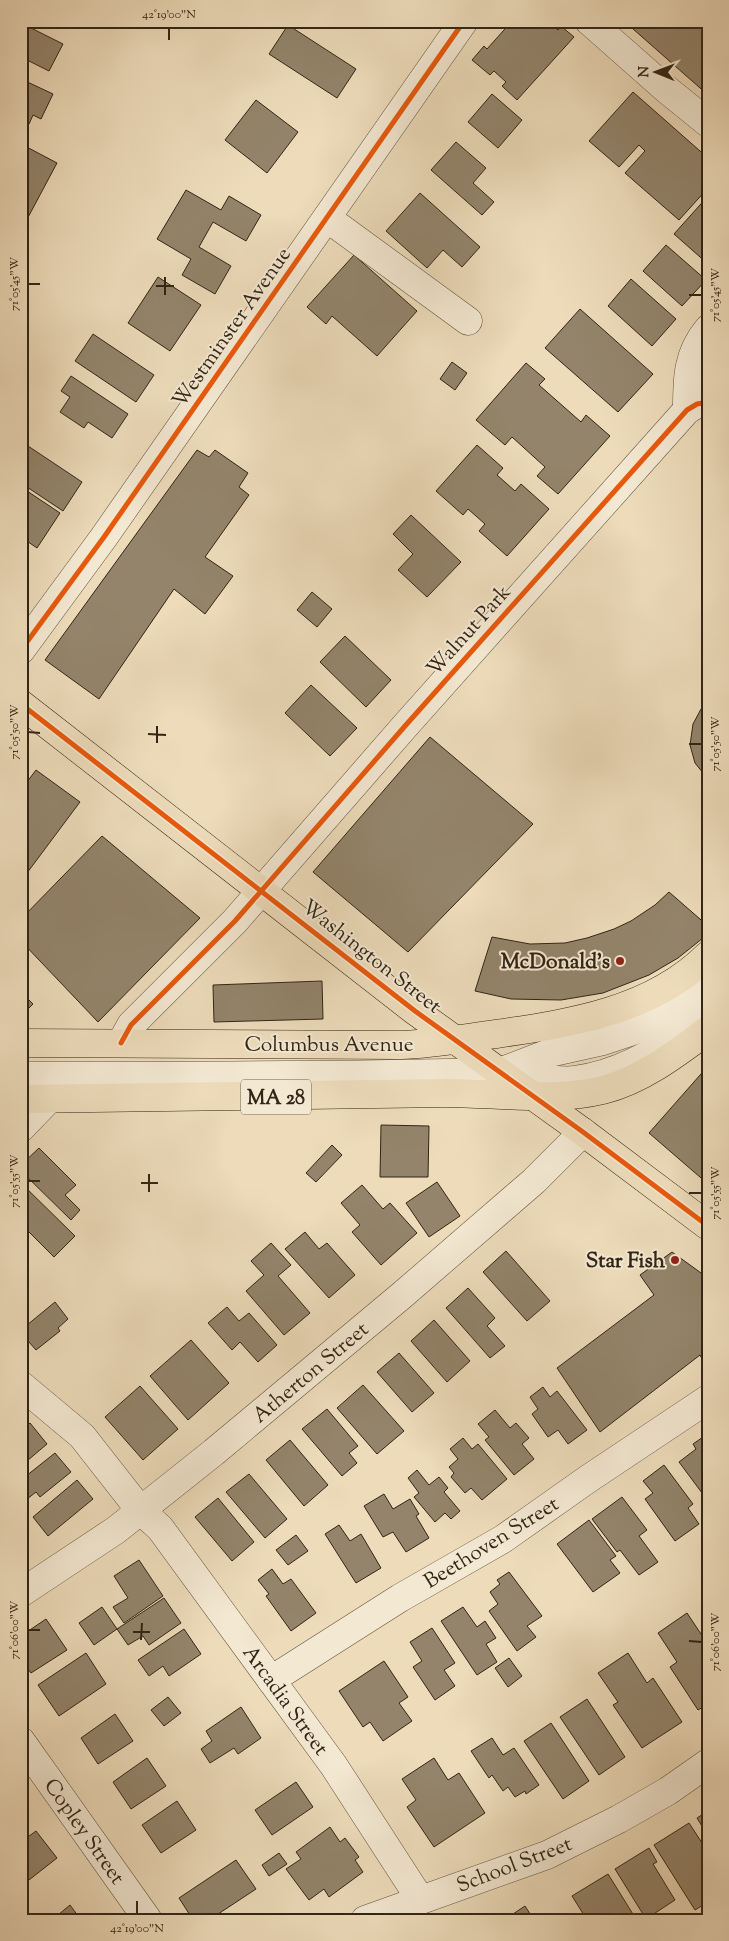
<svg xmlns="http://www.w3.org/2000/svg" width="729" height="1941" font-family="'Sorts Mill Goudy',serif">
  <style>
    .building { fill: #93846b; stroke: #322515 }
    .lines { fill: none; stroke-linecap: round; stroke-linejoin: round }
    .minor-casing { stroke: #61523e; stroke-width: 29 }
    .major-casing { stroke: #322515; stroke-width: 29 }
    .minor { stroke: #f3e8d2; stroke-width: 28 }
    .major { stroke: #eddbba; stroke-width: 28 }
    .cycleway-casing { stroke: #f3e8d2; stroke-width: 8 }
    .cycleway { stroke: #e8590c; stroke-width: 5 }
    .ticks { fill: none; stroke: #322515; stroke-width: 2 }
    .poi-dot { fill: #8f2418; stroke: #f3e8d2; stroke-width: 2 }
    .labels { text-anchor: middle; stroke-width: 4; stroke-linejoin: round; paint-order: stroke }
    .shield { fill: #f3e8d2; stroke: #6c604e; stroke-width: 1 }
    .shield-label { font-size: 20px; font-weight: bold; fill: #322515 }
    .street-label { font-size: 21px; fill: #322515; stroke: #f3e8d2 }
    .poi-label { font-size: 21px; font-weight: bold; fill: #322515; stroke: #f3e8d2; text-anchor: end }
    .neatline { fill: none; stroke: #322515; stroke-width: 2 }
    .ticks-label { font-size: 12px; text-anchor: middle; fill: #322515 }
  </style>
  <rect width="100%" height="100%" fill="#eddbba"/>
  <filter id="stains"><feTurbulence type="fractalNoise" baseFrequency=".004" numOctaves="4"/><feColorMatrix values="0 0 0 0 .2 0 0 0 0 .09 0 0 0 0 .02 0 0 0 .5 -.17"/></filter>
  <radialGradient id="worn" r=".72"><stop offset=".6" stop-color="#630" stop-opacity="0"/><stop offset="1" stop-color="#630" stop-opacity=".3"/></radialGradient>
  <g class="building">
    <path d="M512,21H548L558,30L561,26L574,37L517,100L502,86L506,82L494,71L490,75L472,60L484,46L487,49Z"/>
    <path d="M624,21H708V95Z"/>
    <path d="M21,23L63,44L49,71L21,57Z"/>
    <path d="M288,25L356,69L337,98L269,54Z"/>
    <path d="M21,79L53,94L41,119L33,115L29,124L21,120Z"/>
    <path d="M633,92L708,158V188L679,220L625,173L645,151L639,145L619,167L589,141Z"/>
    <path d="M492,94L522,120L498,148L468,122Z"/>
    <path d="M256,100L298,132L267,173L225,140Z"/>
    <path d="M456,142L486,168L473,183L494,202L482,215L431,170Z"/>
    <path d="M21,144L57,163L25,223L21,222Z"/>
    <path d="M186,190L221,210L229,196L261,215L246,241L213,222L199,247L231,266L215,294L182,275L191,259L157,239Z"/>
    <path d="M420,193L480,247L462,267L443,250L427,268L386,231Z"/>
    <path d="M708,196V264L674,234Z"/>
    <path d="M666,245L706,280L682,306L643,271Z"/>
    <path d="M354,255L417,311L377,356L332,316L326,324L307,307Z"/>
    <path d="M158,277L201,305L170,351L128,323Z"/>
    <path d="M631,279L676,319L652,346L608,306Z"/>
    <path d="M580,309L653,374L618,412L545,348Z"/>
    <path d="M93,334L154,375L136,402L75,361Z"/>
    <path d="M452,362L467,373L455,390L440,379Z"/>
    <path d="M526,363L545,379L539,385L581,422L586,415L610,436L558,494L537,476L545,467L512,437L505,445L476,420Z"/>
    <path d="M71,376L128,414L112,438L88,422L84,428L60,412L70,397L61,391Z"/>
    <path d="M22,442L82,482L63,511L21,483Z"/>
    <path d="M477,445L503,468L497,475L515,491L521,484L549,509L507,556L479,531L485,524L468,509L463,515L436,491Z"/>
    <path d="M197,450L209,457L215,450L248,473L239,487L249,495L205,557L233,576L205,614L174,589L99,699L45,660Z"/>
    <path d="M24,489L60,513L37,548L21,537V494Z"/>
    <path d="M411,515L461,562L427,597L398,570L413,554L393,534Z"/>
    <path d="M312,592L332,609L317,627L297,610Z"/>
    <path d="M345,636L391,680L366,707L320,662Z"/>
    <path d="M311,685L357,728L330,756L285,713Z"/>
    <path d="M708,702V779L695,763L690,745L693,724L701,709Z"/>
    <path d="M430,737L533,824L408,952L313,872Z"/>
    <path d="M36,770L80,802L21,881V790Z"/>
    <path d="M102,836L200,918L98,1022L21,941V919Z"/>
    <path d="M669,892L708,926V934L678,958L649,975L603,993L561,1000L511,999L475,991L492,937L530,944L565,943L587,938L614,929L631,921L655,905Z"/>
    <path d="M322,981L323,1019L214,1022L213,985Z"/>
    <path d="M21,992L33,1004L21,1016Z"/>
    <path d="M708,1066V1184L649,1133Z"/>
    <path d="M381,1125L429,1126L428,1177H380Z"/>
    <path d="M332,1145L342,1155L316,1182L306,1173Z"/>
    <path d="M39,1148L76,1185L65,1195L80,1210L71,1220L21,1171V1165Z"/>
    <path d="M437,1182L460,1216L429,1237L406,1203Z"/>
    <path d="M21,1183L75,1236L54,1257L21,1224Z"/>
    <path d="M362,1185L383,1209L390,1203L417,1233L381,1265L352,1232L360,1225L341,1203Z"/>
    <path d="M305,1232L319,1249L327,1243L355,1275L329,1298L285,1249Z"/>
    <path d="M271,1243L291,1265L278,1276L310,1313L284,1335L246,1291L264,1275L251,1261Z"/>
    <path d="M506,1251L550,1301L527,1321L483,1272Z"/>
    <path d="M672,1252L708,1278V1367L707,1368L700,1355L600,1432L557,1368L654,1295L640,1275Z"/>
    <path d="M468,1288L495,1318L487,1326L505,1346L490,1358L446,1308Z"/>
    <path d="M55,1302L68,1319L58,1328L60,1331L36,1350L21,1333V1330Z"/>
    <path d="M227,1307L239,1321L249,1313L277,1345L258,1362L240,1342L232,1350L208,1323Z"/>
    <path d="M434,1320L470,1361L447,1382L411,1341Z"/>
    <path d="M191,1340L229,1383L188,1420L150,1376Z"/>
    <path d="M399,1353L434,1393L412,1412L377,1372Z"/>
    <path d="M363,1385L404,1431L377,1454L337,1408Z"/>
    <path d="M140,1386L178,1429L143,1460L105,1417Z"/>
    <path d="M543,1387L550,1397L557,1391L587,1430L568,1444L558,1430L548,1437L532,1414L538,1409L530,1397Z"/>
    <path d="M327,1409L358,1446L349,1453L357,1463L342,1476L302,1429Z"/>
    <path d="M495,1410L510,1428L516,1423L529,1438L522,1444L534,1459L514,1475L485,1440L489,1437L478,1424Z"/>
    <path d="M30,1423L47,1444L21,1466V1430Z"/>
    <path d="M706,1435L708,1437V1501L679,1462L696,1449L693,1444Z"/>
    <path d="M463,1438L472,1449L478,1444L507,1479L482,1500L471,1488L465,1493L451,1477L454,1473L449,1467L458,1459L450,1449Z"/>
    <path d="M290,1440L328,1485L304,1506L266,1460Z"/>
    <path d="M55,1453L71,1472L40,1497L36,1492L22,1503L21,1480Z"/>
    <path d="M664,1465L693,1504L688,1508L699,1524L675,1541L645,1499L653,1493L643,1481Z"/>
    <path d="M417,1470L429,1485L439,1477L448,1488L444,1492L460,1511L451,1519L445,1513L435,1522L414,1497L419,1493L408,1478Z"/>
    <path d="M249,1474L287,1519L265,1538L226,1492Z"/>
    <path d="M77,1480L93,1499L48,1536L33,1517Z"/>
    <path d="M384,1494L393,1509L410,1499L419,1514L416,1516L429,1538L406,1552L393,1532L383,1537L364,1506Z"/>
    <path d="M622,1497L647,1530L639,1536L658,1562L639,1575L620,1550L617,1552L592,1519Z"/>
    <path d="M218,1498L254,1542L232,1561L195,1517Z"/>
    <path d="M589,1520L616,1556L610,1560L620,1573L593,1592L557,1544Z"/>
    <path d="M339,1525L350,1541L361,1534L381,1568L356,1583L325,1534Z"/>
    <path d="M296,1535L308,1551L288,1565L276,1550Z"/>
    <path d="M139,1560L163,1596L124,1623L113,1607L128,1598L114,1576Z"/>
    <path d="M272,1569L283,1584L291,1579L316,1613L291,1631L266,1596L269,1594L258,1580Z"/>
    <path d="M509,1572L542,1616L527,1626L536,1637L517,1651L489,1611L498,1604L490,1592L500,1584L497,1580Z"/>
    <path d="M164,1598L181,1623L149,1645L143,1636L128,1645L117,1629Z"/>
    <path d="M102,1607L117,1629L94,1645L79,1623Z"/>
    <path d="M463,1607L477,1627L485,1621L496,1638L486,1644L497,1662L477,1675L441,1621Z"/>
    <path d="M687,1613L707,1643L708,1642V1704L698,1710L670,1667L677,1662L658,1633Z"/>
    <path d="M46,1619L67,1650L31,1673L21,1659V1636Z"/>
    <path d="M432,1628L455,1663L444,1670L455,1686L435,1700L413,1667L422,1661L410,1642Z"/>
    <path d="M184,1629L201,1654L169,1676L163,1666L149,1676L138,1660Z"/>
    <path d="M86,1653L106,1684L59,1716L38,1685Z"/>
    <path d="M628,1653L647,1683L653,1678L682,1722L642,1748L613,1705L618,1702L598,1673Z"/>
    <path d="M509,1658L522,1676L508,1687L495,1668Z"/>
    <path d="M384,1661L408,1697L399,1703L412,1721L383,1741L370,1722L363,1727L339,1691Z"/>
    <path d="M168,1697L181,1713L164,1726L151,1710Z"/>
    <path d="M587,1699L625,1757L599,1775L560,1717Z"/>
    <path d="M241,1707L261,1738L238,1754L234,1748L210,1763L201,1749L212,1741L206,1731Z"/>
    <path d="M115,1714L133,1741L98,1764L81,1738Z"/>
    <path d="M551,1723L589,1781L563,1799L524,1741Z"/>
    <path d="M492,1738L503,1755L514,1748L539,1785L526,1794L525,1791L515,1797L508,1787L503,1791L492,1775L489,1778L471,1751Z"/>
    <path d="M147,1758L166,1786L131,1809L113,1782Z"/>
    <path d="M434,1758L448,1780L459,1773L485,1813L434,1847L407,1807L416,1800L402,1779Z"/>
    <path d="M296,1782L313,1807L272,1835L255,1810Z"/>
    <path d="M177,1801L196,1830L161,1853L142,1825Z"/>
    <path d="M708,1811V1836L697,1818Z"/>
    <path d="M689,1823L708,1852V1902L695,1910L654,1845Z"/>
    <path d="M330,1827L340,1842L345,1838L359,1857L355,1860L363,1872L329,1897L324,1889L309,1900L286,1869L301,1859L296,1852Z"/>
    <path d="M36,1831L57,1858L29,1880L24,1873L21,1875V1842Z"/>
    <path d="M649,1848L657,1862L653,1864L675,1900L646,1919L615,1869Z"/>
    <path d="M279,1853L287,1864L269,1876L262,1865Z"/>
    <path d="M236,1860L256,1889L209,1920H193L179,1898Z"/>
    <path d="M608,1874L636,1919L635,1920H587L572,1896Z"/>
    <path d="M70,1905L81,1920H52Z"/>
    <path d="M525,1906L534,1920H504Z"/>
  </g>
  <g class="lines">
    <defs>
      <g id="minor">
        <path d="M589,21L666,89L708,123"/>
        <path d="M327,218L468,321"/>
        <path d="M687,410C687,379 687,354 708,329"/>
        <path d="M21,650L104,537L464,21"/>
        <path d="M121,1043L131,1025L235,921L405,726L687,410L697,404L708,402"/>
        <path d="M502,1071L549,1053L603,1041L639,1029L680,1006L708,984"/>
        <path d="M21,1076C180,1076 338,1076 497,1072C523,1071 549,1083 575,1080C626,1073 671,1044 708,1012"/>
        <path d="M21,1128L50,1098"/>
        <path d="M21,1385L82,1436L140,1510L160,1528L334,1766L420,1899"/>
        <path d="M21,1593L116,1530L214,1452L401,1296L534,1181L583,1132"/>
        <path d="M271,1680L400,1598L503,1539L588,1479L708,1399"/>
        <path d="M21,1741L148,1920"/>
        <path d="M365,1920L547,1855L619,1819L668,1791L708,1763"/>
      </g>
      <g id="major">
        <path d="M21,704L415,1011L583,1132L708,1226"/>
        <path d="M21,1043L401,1045C433,1044 465,1038 496,1034C571,1023 652,1011 708,955"/>
        <path d="M21,1099C163,1097 304,1096 445,1093C496,1093 554,1102 603,1090C642,1080 676,1054 708,1030"/>
      </g>
    </defs>
    <use href="#minor" class="minor-casing"/>
    <use href="#major" class="major-casing"/>
    <use href="#minor" class="minor"/>
    <use href="#major" class="major"/>
    <defs>
      <g id="cycleway">
        <path d="M21,650L104,537L464,21"/>
        <path d="M21,704L415,1011L583,1132L708,1226"/>
        <path d="M121,1043L131,1025L235,921L405,726L687,410L697,404L708,402"/>
      </g>
    </defs>
    <use href="#cycleway" class="cycleway-casing"/>
    <use href="#cycleway" class="cycleway"/>
  </g>
  <path class="ticks" d="M169,40V28M28,284H40M156,286H174M165,295V277M689,295H702M28,732L40,733M148,734L166,735M157,743V726M689,744H702M28,1181H40M141,1183H158M149,1192V1174M689,1193H702M28,1630H40M133,1632H150M141,1640L142,1623M689,1641L702,1642M137,1914V1901"/>
  <g class="poi-dot">
    <circle cx="620" cy="961" r="5"/>
    <circle cx="675" cy="1260" r="5"/>
  </g>
  <g class="labels">
    <rect class="shield" x="241" y="1079.5" width="70" height="35" rx="4"/>
    <g class="shield-label">
      <text x="276" y="1104">MA 28</text>
    </g>
    <g class="street-label">
      <text transform="translate(231 327) rotate(-55)" y="7">Westminster Avenue</text>
      <text transform="translate(468 630) rotate(-48)" y="7">Walnut Park</text>
      <text transform="translate(372 956) rotate(38)" y="7">Washington Street</text>
      <text x="329" y="1051">Columbus Avenue</text>
      <text transform="translate(310 1372) rotate(-40)" y="7">Atherton Street</text>
      <text transform="translate(491 1542) rotate(-32)" y="7">Beethoven Street</text>
      <text transform="translate(286 1700) rotate(54)" y="7">Arcadia Street</text>
      <text transform="translate(85 1831) rotate(55)" y="7">Copley Street</text>
      <text transform="translate(514 1864) rotate(-21)" y="7">School Street</text>
    </g>
    <g class="poi-label">
      <text x="610" y="968">McDonald's</text>
      <text x="665" y="1267">Star Fish</text>
    </g>
  </g>
  <rect width="729" height="1941" fill="none" stroke="#eddbba" stroke-width="55"/>
  <g transform="translate(656 72) rotate(271)" stroke="#f3e8d2" stroke-width="4" paint-order="stroke">
  <path d="M0-4L9 19L0 12L-9 19Z" fill="#322515"/>
  <text y="-8" font-size="14" font-weight="bold" text-anchor="middle" fill="#322515">N</text>
  </g>
  <rect x="28" y="28" width="674" height="1886" class="neatline"/>
  <g class="ticks-label">
    <text x="169" y="18">42°19'00"N</text>
    <text transform="translate(14 284) rotate(-90)" y="4">71°05'45"W</text>
    <text transform="translate(715 295) rotate(-90)" y="4">71°05'45"W</text>
    <text transform="translate(14 732) rotate(-90)" y="4">71°05'50"W</text>
    <text transform="translate(715 744) rotate(-90)" y="4">71°05'50"W</text>
    <text transform="translate(14 1181) rotate(-90)" y="4">71°05'55"W</text>
    <text transform="translate(715 1193) rotate(-90)" y="4">71°05'55"W</text>
    <text transform="translate(14 1630) rotate(-90)" y="4">71°06'00"W</text>
    <text transform="translate(715 1642) rotate(-90)" y="4">71°06'00"W</text>
    <text x="137" y="1932">42°19'00"N</text>
  </g>
  <rect width="100%" height="100%" filter="url(#stains)"/>
  <rect width="100%" height="100%" fill="url(#worn)"/>
</svg>
